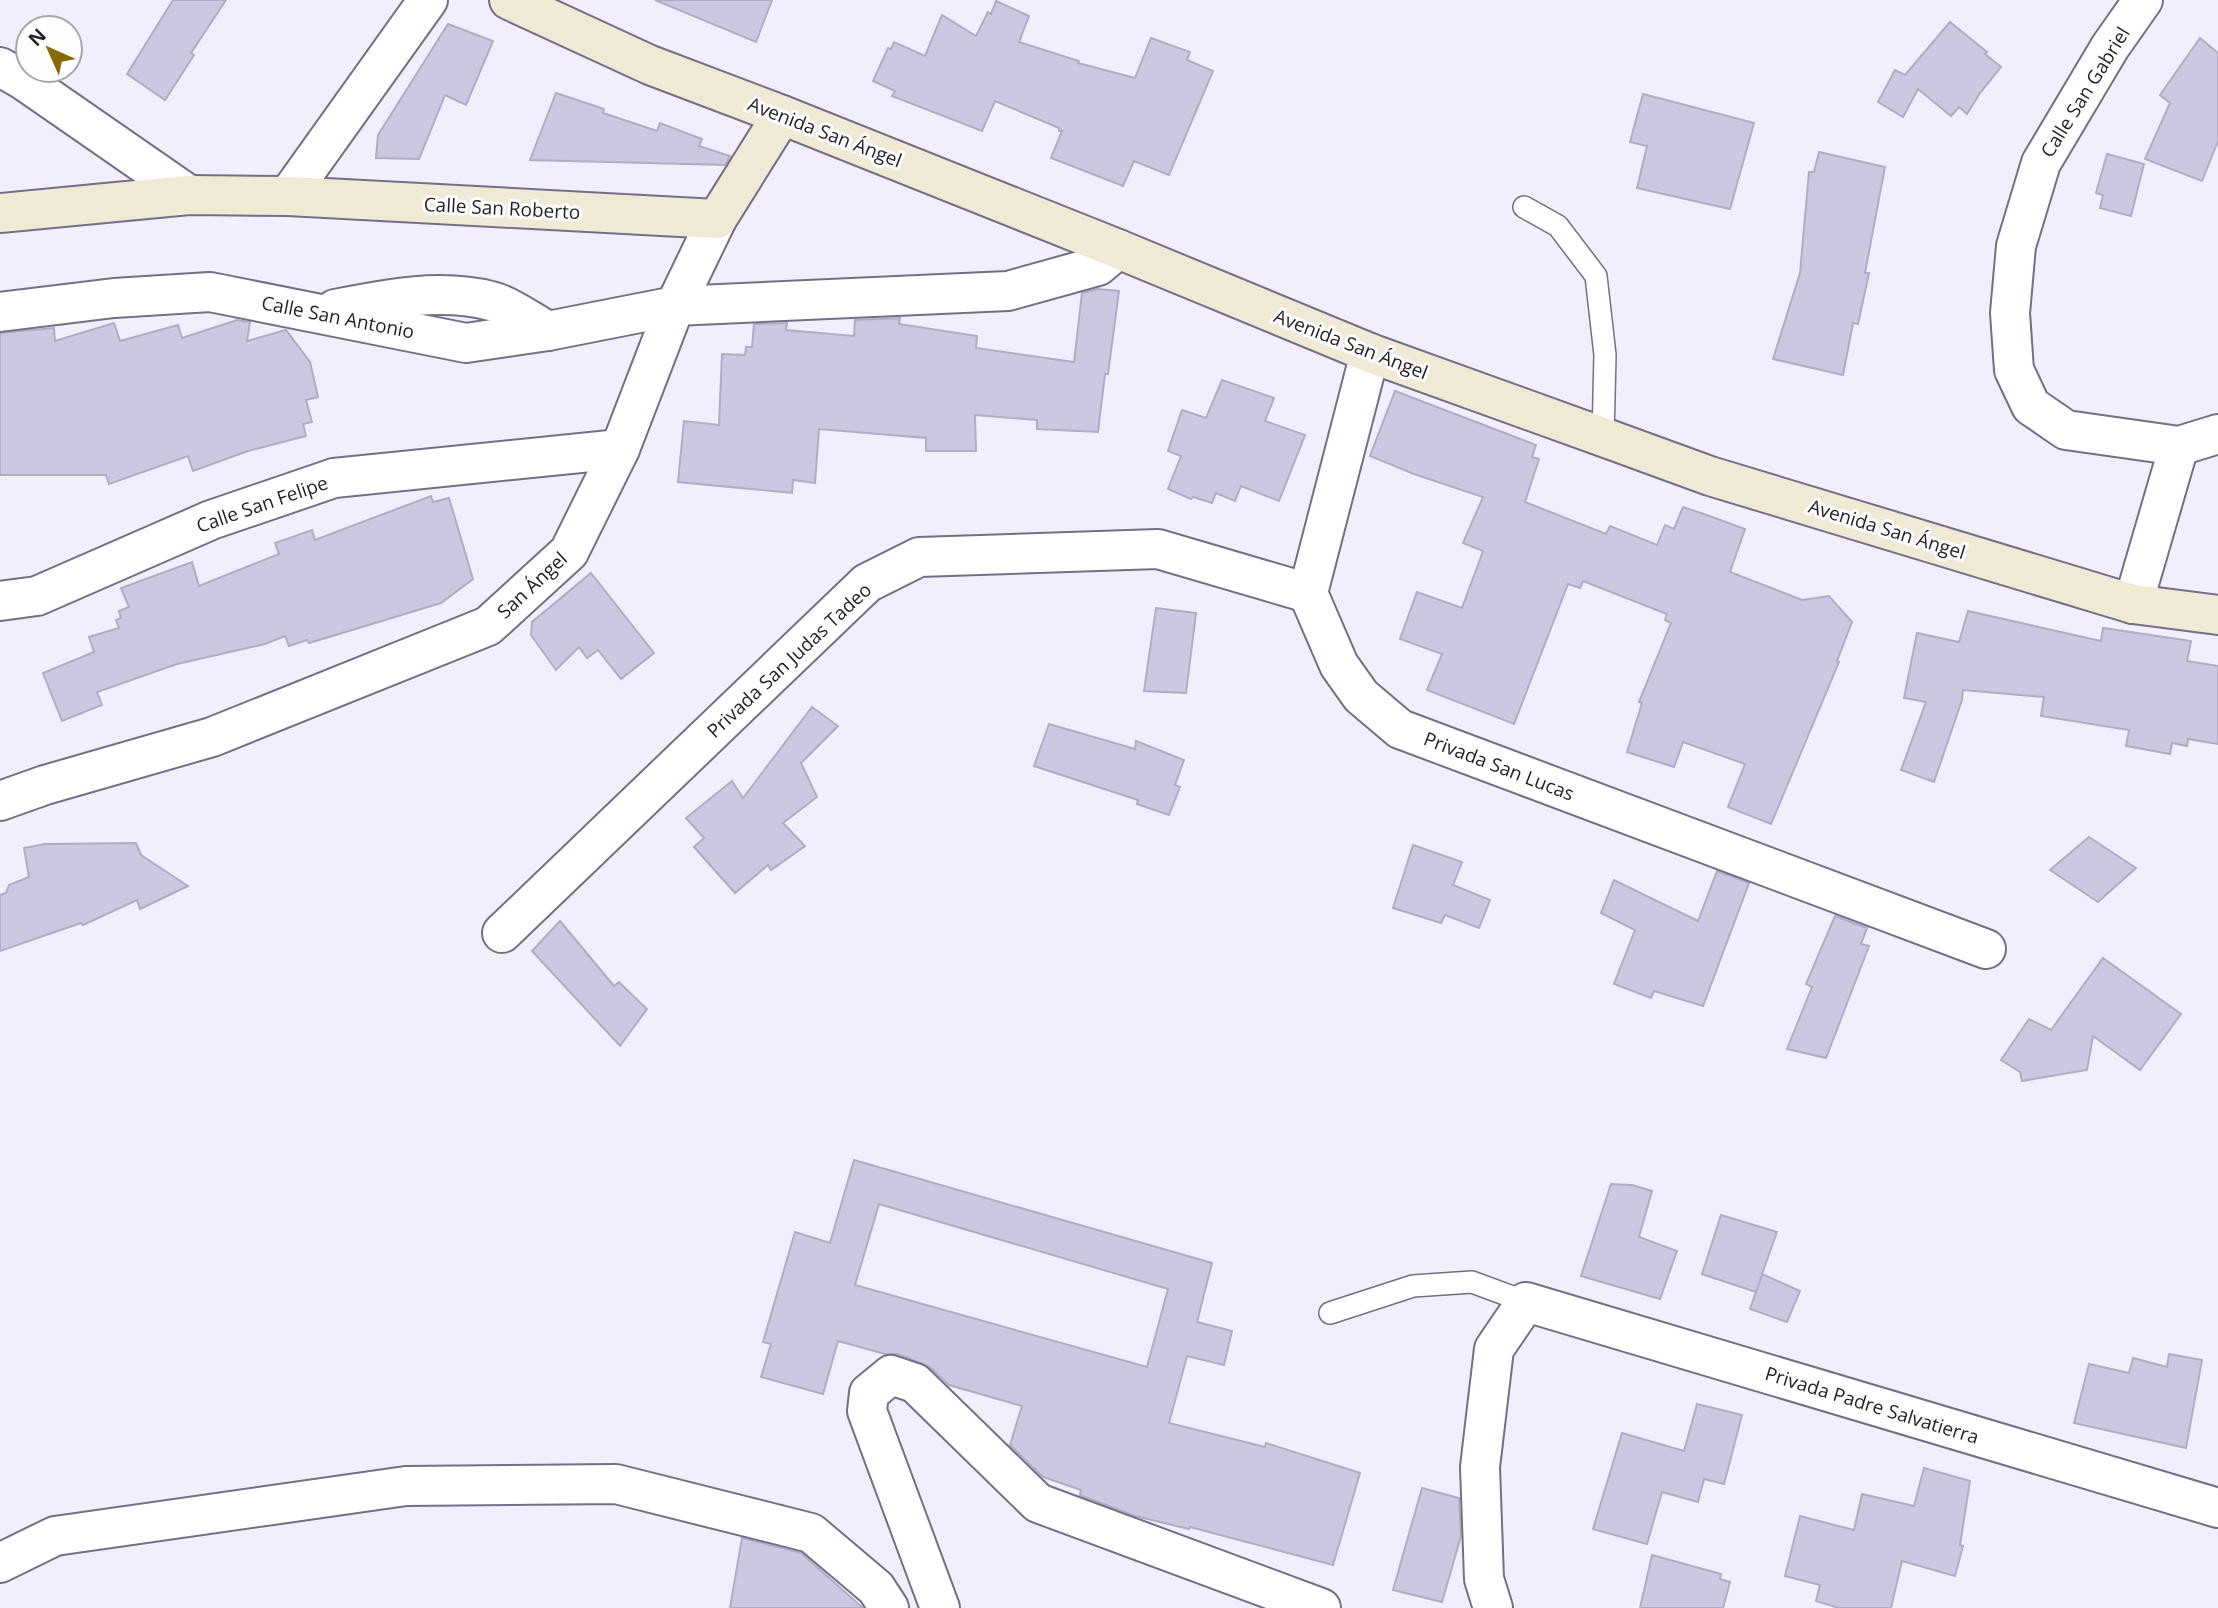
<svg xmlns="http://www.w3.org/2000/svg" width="2218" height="1608" font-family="'Open Sans',sans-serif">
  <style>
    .building { fill: #ccc8e1; stroke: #b0acc5; stroke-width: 2; fill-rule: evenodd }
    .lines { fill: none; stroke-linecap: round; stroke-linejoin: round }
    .lane-casing { stroke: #736f86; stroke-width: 24 }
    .street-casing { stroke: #736f86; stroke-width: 42 }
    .secondary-casing { stroke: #736f86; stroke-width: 42 }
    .lane { stroke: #fff; stroke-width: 21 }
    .street { stroke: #fff; stroke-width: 38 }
    .secondary { stroke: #f0e9d5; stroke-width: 38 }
    .labels { text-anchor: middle; stroke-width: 6; stroke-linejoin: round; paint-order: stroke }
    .street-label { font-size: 19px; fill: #211f28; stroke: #fefefe }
  </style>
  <rect width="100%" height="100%" fill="#f1eefe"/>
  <g class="building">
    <path d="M173,0H226L191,53L194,55L165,100L127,74Z"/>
    <path d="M655,0H772L756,42Z"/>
    <path d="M996,1L1029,16L1019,42L1079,61L1078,63L1135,78L1151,38L1190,52L1187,60L1213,71L1169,175L1134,161L1123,186L1051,158L1062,131H1059V128L995,101L982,131L892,96L895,91L873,81L888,48L891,49L894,42L925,56L942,15L976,36L988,12L991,14Z"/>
    <path d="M1950,22L1987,52L1985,54L2001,67L1980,93L1967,114L1959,107L1951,116L1918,89L1903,117L1878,102L1895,70L1905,75Z"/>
    <path d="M448,24L493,41L466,105L445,95L419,159L376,158L378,135Z"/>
    <path d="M2200,38L2218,53V141L2202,181L2145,159L2170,103L2160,95Z"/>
    <path d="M556,93L604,109L603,113L657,131L660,123L702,139L699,146L730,156L725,165L530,160Z"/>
    <path d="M1643,94L1754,123L1730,209L1637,188L1647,146L1630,142Z"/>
    <path d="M1819,152L1885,167L1865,273H1869L1858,324L1853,323L1843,375L1773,359L1800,273L1809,172H1814Z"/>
    <path d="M2107,154L2144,164L2131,216L2100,208L2103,195L2096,193Z"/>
    <path d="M1097,289L1119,291L1108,374H1105L1098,432L1037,429V420L975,415L976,451H926V438L819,429L815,483L793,480L792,493L678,482L684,421L719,425L722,354L745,355L746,347H752L754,324L787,323L786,330L854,336L855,320L900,318L899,324L977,336L976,348L1074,362L1082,293Z"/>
    <path d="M237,320L250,322L247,341L286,330L310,362L318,397L306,400L312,422L303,424L306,436L248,451L193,471L188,456L109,484L106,475H0V333L54,328L55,341L114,323L120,341L178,325L182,338Z"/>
    <path d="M1222,380L1274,398L1265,421L1305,435L1279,501L1241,486L1235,501L1216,493L1212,503L1193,497L1191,499L1168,489L1181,456L1168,451L1182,410L1206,418Z"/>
    <path d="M1395,391L1536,445L1532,457L1539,459L1525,502L1606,534L1610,526L1657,545L1665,525L1674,529L1683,507L1704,514L1745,529L1730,572L1802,600L1829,596L1852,622L1837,661L1839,662L1771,824L1728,807L1745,764L1683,742L1674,767L1627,752L1642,703L1639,702L1671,623L1665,620L1667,614L1583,581L1580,588L1568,584L1514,724L1427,690L1442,654L1400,639L1417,592L1462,608L1483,551L1463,543L1483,497L1414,474L1370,456Z"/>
    <path d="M431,496L433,502L449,498L473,579L441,603L309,643L307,640L289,646L285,636L265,644L177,664L97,692L102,705L62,721L43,673L94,652L89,637L119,628L116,620L121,618L119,611L129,607L121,588L192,562L199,586L279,554L275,543L312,530L315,540Z"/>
    <path d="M591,573L654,653L621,679L598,650L587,658L579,647L556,670L531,635L532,622Z"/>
    <path d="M1156,608L1196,613L1186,693L1144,691Z"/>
    <path d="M1968,611L2101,641L2103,628L2191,641L2187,661L2218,666V744L2188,739L2187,746L2172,743L2170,754L2126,746L2129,730L2041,716L2044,697L1963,690L1962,700L1934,782L1901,770L1926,702L1904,698L1917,633L1959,642Z"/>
    <path d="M812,707L838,726L801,763L817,797L783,823L805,846L771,870L768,865L735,893L694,847L704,838L686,818L732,781L743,798Z"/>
    <path d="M1049,724L1135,749L1136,741L1184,760L1175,785L1180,787L1169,815L1137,804L1138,800L1034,766Z"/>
    <path d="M2089,837L2136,868L2098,902L2050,870Z"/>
    <path d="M136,843L141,855L188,886L140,909L137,900L83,925L81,923L0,951V895L6,893L9,885L29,877L24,848L45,844Z"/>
    <path d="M1413,845L1462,862L1453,885L1490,900L1479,928L1445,915L1441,923L1393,908Z"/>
    <path d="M1717,871L1749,883L1703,1006L1654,991L1651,998L1614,984L1635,930L1601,913L1614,880L1698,921Z"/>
    <path d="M1835,916L1867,928L1861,944L1869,946L1826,1058L1787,1049L1812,987L1806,984Z"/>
    <path d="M560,921L614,986L619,982L647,1009L620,1046L532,951Z"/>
    <path d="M2103,958L2181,1014L2140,1070L2093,1036L2087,1070L2022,1081L2020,1072L2001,1060L2029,1019L2051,1030Z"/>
    <path d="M854,1160L1212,1263L1197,1322L1232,1331L1224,1365L1187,1356L1169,1423L1265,1447L1266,1443L1360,1473L1333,1565L1190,1527L1189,1529L1135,1516L1080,1495L1081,1490L1043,1477L1010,1445L1022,1406L949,1385L930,1367L898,1354H885L838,1341L823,1394L761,1377L771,1344L763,1342L795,1232L830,1243ZM879,1204L1168,1289L1147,1367L855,1285Z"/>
    <path d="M1611,1184L1632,1185L1652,1191L1639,1237L1677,1251L1660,1299L1581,1276Z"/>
    <path d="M1721,1215L1777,1232L1762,1274L1800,1291L1787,1322L1750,1309L1762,1275L1756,1292L1702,1274Z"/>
    <path d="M2169,1354L2202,1360L2186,1448L2074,1423L2089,1364L2129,1373L2133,1358L2167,1367Z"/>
    <path d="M1697,1404L1742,1415L1724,1484L1704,1479L1698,1502L1662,1492L1647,1544L1593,1529L1622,1433L1684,1451Z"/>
    <path d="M1924,1468L1970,1481L1960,1545L1963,1546L1955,1576L1902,1561L1891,1608H1839L1816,1601L1820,1585L1785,1576L1800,1516L1854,1530L1862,1494L1914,1506Z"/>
    <path d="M1422,1488L1459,1498L1461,1536L1442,1602L1393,1590Z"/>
    <path d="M742,1538L801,1553L863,1608H730Z"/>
    <path d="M1652,1555L1721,1574L1720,1579L1730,1582L1723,1608H1640Z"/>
  </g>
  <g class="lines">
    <defs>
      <g id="lane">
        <path d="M1524,207L1558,226L1596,276L1605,355L1603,437"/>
        <path d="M1330,1313L1413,1286L1472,1282L1526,1302"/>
      </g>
      <g id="street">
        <path d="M2143,0L2110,47L2041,163L2016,246L2010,313L2014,370L2031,406L2066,430L2179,446L2218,434"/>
        <path d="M0,67L23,80L189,195"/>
        <path d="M288,196L428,0"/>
        <path d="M335,309C385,299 441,288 491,301C508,305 532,322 548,331"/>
        <path d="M0,312L114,298L210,292L466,343L548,331L675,306L1008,291L1098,266L1118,249"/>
        <path d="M1370,353L1308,593L1339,665L1361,696L1400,729L1986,949"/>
        <path d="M0,601L37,596L211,520L334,478L620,449"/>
        <path d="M2133,604L2179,446"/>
        <path d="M0,801L45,785L212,737L488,626L569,552L620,449L675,306L717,219"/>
        <path d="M502,933L867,583L919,557L1158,549L1308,593"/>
        <path d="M0,1563L55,1536L406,1486L616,1484L811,1533L876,1588L889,1608"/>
        <path d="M940,1608L867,1411L869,1393L891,1375L915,1383L1038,1503L1321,1608"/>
        <path d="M1493,1608L1484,1579L1480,1467L1494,1349L1526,1302L2218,1508"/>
      </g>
      <g id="secondary">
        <path d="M509,0L650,65L782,115L1118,249L1370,353L1603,437L1710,476L2133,604L2218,615"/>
        <path d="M0,213L189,195L288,196L717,219L782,115"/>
      </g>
    </defs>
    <use href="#lane" class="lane-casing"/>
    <use href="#street" class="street-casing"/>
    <use href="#secondary" class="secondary-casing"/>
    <use href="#lane" class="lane"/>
    <use href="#street" class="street"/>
    <use href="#secondary" class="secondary"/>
  </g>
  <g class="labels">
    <g class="street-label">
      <text transform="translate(2085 92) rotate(-58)" y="7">Calle San Gabriel</text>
      <text transform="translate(825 132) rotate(21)" y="7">Avenida San Ángel</text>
      <text transform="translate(502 208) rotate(3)" y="7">Calle San Roberto</text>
      <text transform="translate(338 317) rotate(11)" y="7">Calle San Antonio</text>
      <text transform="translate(1351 344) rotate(21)" y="7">Avenida San Ángel</text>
      <text transform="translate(262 504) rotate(-19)" y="7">Calle San Felipe</text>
      <text transform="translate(1887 529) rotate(17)" y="7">Avenida San Ángel</text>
      <text transform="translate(532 585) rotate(-43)" y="7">San Ángel</text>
      <text transform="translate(789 660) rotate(-43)" y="7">Privada San Judas Tadeo</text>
      <text transform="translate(1499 766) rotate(21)" y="7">Privada San Lucas</text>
      <text transform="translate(1872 1405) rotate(17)" y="7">Privada Padre Salvatierra</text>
    </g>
  </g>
  <g transform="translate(49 49) rotate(315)"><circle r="33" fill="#fefefe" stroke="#a6a5a8" stroke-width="2"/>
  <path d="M0-5L12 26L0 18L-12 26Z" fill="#866a06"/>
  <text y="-10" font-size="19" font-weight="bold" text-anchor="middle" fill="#211f28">N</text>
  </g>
</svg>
